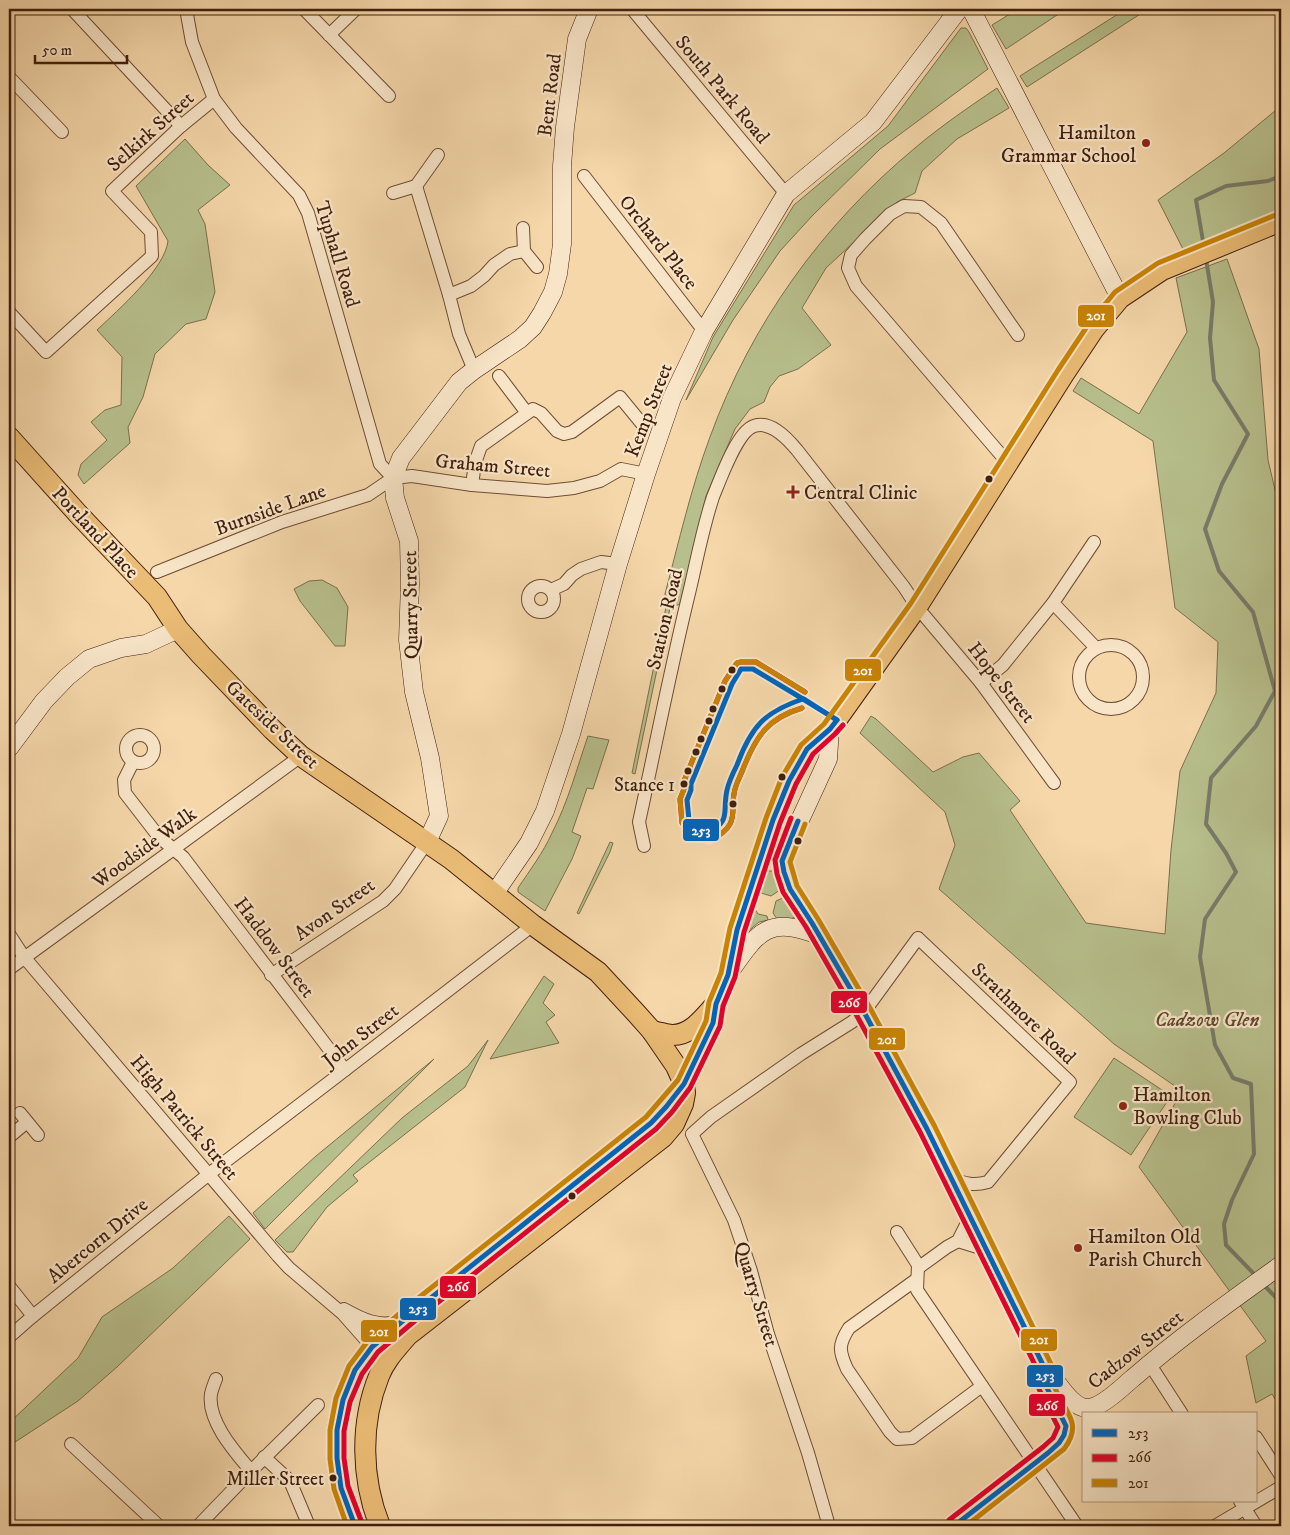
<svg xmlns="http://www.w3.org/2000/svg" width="1290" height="1535" font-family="'IM FELL DW Pica',serif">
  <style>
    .green { fill: #b7bf8c; stroke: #7c6f4c }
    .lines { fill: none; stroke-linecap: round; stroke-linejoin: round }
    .stream { stroke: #787c6a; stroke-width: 4 }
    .street-casing { stroke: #6e4d34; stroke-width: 14 }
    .secondary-casing { stroke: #411f0d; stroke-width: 19 }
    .primary-casing { stroke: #411f0d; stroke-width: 22 }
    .street { stroke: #f8e5c8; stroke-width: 12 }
    .secondary { stroke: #f8e5c8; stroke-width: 18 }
    .primary { stroke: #eabc75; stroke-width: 20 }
    .bus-1-casing { stroke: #f8e5c8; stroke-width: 9 }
    .bus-2-casing { stroke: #f8e5c8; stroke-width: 9 }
    .bus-3-casing { stroke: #f8e5c8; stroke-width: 9 }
    .bus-1 { stroke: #0065bd; stroke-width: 5 }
    .bus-2 { stroke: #e4002b; stroke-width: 5 }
    .bus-3 { stroke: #ca8403; stroke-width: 5 }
    .poi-dot { fill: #8f2418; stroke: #f8e5c8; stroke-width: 2 }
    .bus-dot { fill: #411f0d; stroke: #f8e5c8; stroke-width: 2 }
    .labels { text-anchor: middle; stroke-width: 4.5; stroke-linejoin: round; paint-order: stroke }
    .bus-label { font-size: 19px; fill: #411f0d; stroke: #f8e5c8; text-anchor: end }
    .street-label { font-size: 20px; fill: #411f0d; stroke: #f8e5c8 }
    .poi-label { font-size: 20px; fill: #411f0d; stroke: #f8e5c8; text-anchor: start }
    .park-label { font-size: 20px; font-style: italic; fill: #5e472d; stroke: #f8e5c8 }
    .line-badge { stroke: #f8e5c8; stroke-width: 2 }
    .badge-label { font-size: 14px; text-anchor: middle; font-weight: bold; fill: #fff }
  </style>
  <rect width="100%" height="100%" fill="#f5d7aa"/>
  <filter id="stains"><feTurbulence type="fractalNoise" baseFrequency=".004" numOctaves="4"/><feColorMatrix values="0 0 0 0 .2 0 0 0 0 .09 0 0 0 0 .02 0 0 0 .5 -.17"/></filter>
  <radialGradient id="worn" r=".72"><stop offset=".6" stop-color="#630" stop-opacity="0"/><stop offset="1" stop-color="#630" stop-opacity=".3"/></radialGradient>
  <g class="green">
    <path d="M1018,9H1066L1006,49L992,25Z"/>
    <path d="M1126,9H1148L1027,87L1020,76Z"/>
    <path d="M961,28H966L969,32L988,69L880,149L813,215L780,251L733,320L686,400L713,337L794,205L888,126Z"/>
    <path d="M997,88L1009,108L957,139L922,171L915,193L897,202L826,268L802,308L831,345L798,369L779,376L770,387L764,402L750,409L735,429L706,496L680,604L670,608L635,774L632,773L666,607L665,594C679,541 691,488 710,437C751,324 822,225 915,148C941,126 969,107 997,88Z"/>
    <path d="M1281,106V210L1183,249L1158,200L1224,153Z"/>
    <path d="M185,139L208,165L230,185L198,210L205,224L215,292L206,319L186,324L155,354L143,397L128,427L130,443L84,484L78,475L81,464L107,440L91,422L105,410L121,405L122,357L97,330C118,310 165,269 168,241L136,186Z"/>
    <path d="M1227,259L1259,349L1268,460L1281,515V1409L1272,1394L1256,1403L1246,1356L1266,1341L1139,1167L1182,1091L1114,1044L939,889L955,845L945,812L860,733L871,716L876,719L933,772L963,757L979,753L1020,801L1010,810L1086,923L1165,934L1171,850L1180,771L1216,693L1218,642L1175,608L1153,441L1073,391L1081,378L1139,414L1187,332L1176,278Z"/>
    <path d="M322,580L337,588L348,607L345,646H335L300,601L294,589L309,581Z"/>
    <path d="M588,736L609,740L593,789L587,788L572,832L581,836L572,859L545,911L518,892V888C530,870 543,853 552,833C568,802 577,768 588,736Z"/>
    <path d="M610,842L613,843L610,852L579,914L577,913Z"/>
    <path d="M763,871H778L780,890L771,896L761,893L757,895Z"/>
    <path d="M785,897L794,912L796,917L786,920L777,919L773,913L776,901Z"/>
    <path d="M753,906L758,914L767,916L768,920L759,922L747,932Z"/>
    <path d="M544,976L554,984L543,1003L555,1015L546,1022L559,1043L490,1059Z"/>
    <path d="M488,1040L465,1087L353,1175L358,1181L327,1207L293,1252H287L275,1240L402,1118L468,1066Z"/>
    <path d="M1114,1058L1171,1096L1131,1155L1074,1117Z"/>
    <path d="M434,1059L265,1229L253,1213L316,1156Z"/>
    <path d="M229,1216L250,1239L117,1367L78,1401L9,1446V1423L78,1358L102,1317L173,1268Z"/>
  </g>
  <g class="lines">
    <g class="stream">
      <path d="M1204,247L1196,200L1226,186L1268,181L1281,176"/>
      <path d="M1206,259L1213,302L1210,338L1214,380L1248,434L1222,484L1205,529L1219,571L1253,612L1275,691L1256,726L1211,778L1206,824L1226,853L1236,872L1205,919L1200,957L1215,1045L1233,1078L1251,1084L1254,1154L1232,1200L1224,1224L1226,1245L1257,1277"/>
      <path d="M1263,1284L1281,1303"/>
    </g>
    <defs>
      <g id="street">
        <path d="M72,9L181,126"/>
        <path d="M186,9L192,42L214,99L236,128L299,195L308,213L380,464L393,478"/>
        <path d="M304,9L389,96"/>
        <path d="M632,9L786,194"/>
        <path d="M329,35L356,9"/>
        <path d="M9,77L62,132"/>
        <path d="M584,176L704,331"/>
        <path d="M416,186L449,295L459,334L474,370"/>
        <path d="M393,193L416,186L438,155"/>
        <path d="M523,228L524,251L537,267"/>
        <path d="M449,295L471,286L484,276L494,265L510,254L524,251"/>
        <path d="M9,312L46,352L152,256L151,232L112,191L181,126L214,99"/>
        <path d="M499,376L527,413"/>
        <path d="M1008,463L856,286L848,268L851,255L865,239L890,214L904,206L921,207L941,223L1018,335"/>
        <path d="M393,478L412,476L472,485L547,491L574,488L600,481L621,469L646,474"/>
        <path d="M472,485L475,463L481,446L533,409L541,413L557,431L564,434L572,432L620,397L643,425"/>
        <path d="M157,572L282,522L368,495L393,478"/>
        <circle cx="541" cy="599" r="13"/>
        <path d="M551,590L564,584L572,575L581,569L601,562L618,564"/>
        <path d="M1053,603L1096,648"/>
        <circle cx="1111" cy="677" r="32"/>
        <path d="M981,683L1003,665L1053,603L1094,542"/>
        <circle cx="140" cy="749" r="14"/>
        <path d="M133,762L124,780L125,793L159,837L183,857L345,1070"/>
        <path d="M644,846L639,822C656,744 671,666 690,589C697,559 703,527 713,497C720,480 735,438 750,428C768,417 787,438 797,450L904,587L917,607L981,683L1054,783"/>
        <path d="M9,934L24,957L278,1256L289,1268L343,1314L372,1347"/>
        <path d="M9,969L301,756"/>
        <path d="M271,975L383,901L395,889L427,842"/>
        <path d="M20,1113L38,1135"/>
        <path d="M9,1137L27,1122"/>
        <path d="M897,1232L918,1265L917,1290L1077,1526"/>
        <path d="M958,1241L987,1250"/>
        <path d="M918,1268L947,1247L958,1241L971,1215"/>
        <path d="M917,1279L849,1328C838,1345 839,1351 847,1369L890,1432L897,1439L912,1438L982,1386"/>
        <path d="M9,1286L33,1316"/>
        <path d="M344,1309C362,1319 379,1328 400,1321"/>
        <path d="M9,1337L33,1316L209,1174L332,1080L533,925"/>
        <path d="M1149,1363L1182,1414"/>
        <path d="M216,1379C214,1384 212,1389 211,1394C207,1421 235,1452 251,1471"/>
        <path d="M1256,1437L1281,1476"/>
        <path d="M71,1444L159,1526"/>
        <path d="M264,1457L290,1481L309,1526"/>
        <path d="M1240,1501L1256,1526"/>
        <path d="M198,1526L251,1471L318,1405"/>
        <path d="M829,1526L808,1453L768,1334L751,1271L734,1220L692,1134L711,1117L801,1054L852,1022L864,1012L918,938L1070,1082L988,1182C974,1186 965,1184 952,1178"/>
        <path d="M954,1526L1048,1453L1059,1443L1064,1435L1066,1426L1046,1386L1045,1369"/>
        <path d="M1215,1526L1281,1487"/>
      </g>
      <g id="secondary">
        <path d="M971,9L1120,298"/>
        <path d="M830,729L828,759L789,844L782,861L784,872L790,889L812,923L864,1012L927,1129L1045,1369C1057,1379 1069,1406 1086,1408C1101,1409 1122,1387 1133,1378C1180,1337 1231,1301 1281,1265"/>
        <path d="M9,748L44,701L67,677L89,659L121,648L146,644L178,629"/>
        <path d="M427,842L439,816L430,758L414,692L408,640L410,584L409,541L395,498L393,478L401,458L459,382L474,370L520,339L533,327L542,313L553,292L558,274L562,244V166L565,127L577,39L589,9"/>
        <path d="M494,894L529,843L545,811L571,734L618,564L646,474L672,398L704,331L786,194L873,122L959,9"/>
        <path d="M729,973C757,933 767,915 818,935"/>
      </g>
      <g id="primary">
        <path d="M9,437L79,515L157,597L178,629L201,655L273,730L301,756L451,859L533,925L598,972L636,1013L652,1031L676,1066L684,1084L685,1093L683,1104L674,1124L663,1137L408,1335C397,1348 385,1360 379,1376C360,1423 361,1479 380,1526"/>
        <path d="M652,1031C658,1032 665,1034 671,1035C691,1036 704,1017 716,1004"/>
        <path d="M355,1526L341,1488L337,1458V1430L343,1400L355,1370L372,1347L412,1313L651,1123L666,1107L684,1084L713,1023L716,1004L728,975L737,930L773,820L789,781L807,749L830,729L917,607L1064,374L1094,329L1120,298L1162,270L1281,221"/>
      </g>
    </defs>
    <use href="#street" class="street-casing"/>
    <use href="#secondary" class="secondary-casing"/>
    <use href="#primary" class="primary-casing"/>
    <use href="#street" class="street"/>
    <use href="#secondary" class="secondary"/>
    <use href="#primary" class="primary"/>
    <defs>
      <g id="bus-1">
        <path d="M741,669H753L803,699C764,712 751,727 737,765C733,773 729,781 727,790C722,812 732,820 708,833L698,829L689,820L687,800L691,790V784L732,684Z"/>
        <path d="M803,699H804L837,720Z"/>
        <path d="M798,821L782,861L784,872L790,889L812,923L864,1012L927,1129L1045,1369L1046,1386L1066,1426L1064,1435L1059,1443L1048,1453L954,1526"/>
        <path d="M355,1526L341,1488L337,1458V1430L343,1400L355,1370L372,1347L412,1313L651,1123L666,1107L684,1084L713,1023L716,1004L728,975L737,930L773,820L789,781L807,749L830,729L837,720"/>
      </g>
      <g id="bus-2">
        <path d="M802,708C768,718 756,736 743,769C740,777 735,785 734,794C732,804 735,815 730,824C726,832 717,837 709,840L694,835L682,823L680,799L684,789V781L725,681L737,663L741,662H756L805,692"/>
        <path d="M791,818L775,860L777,874L783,892L806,927L857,1016L920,1132L1038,1371L1039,1389L1058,1427L1053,1438L1043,1447L949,1520"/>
        <path d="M362,1523L348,1486L344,1458V1431L350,1402L362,1374L378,1352L417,1319L656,1129L672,1112L690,1088L720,1026L723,1006L735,977L744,932L780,823L796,784L813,754L835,734L843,725"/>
      </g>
      <g id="bus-3">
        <path d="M802,708C768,718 756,736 743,769C740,777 735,785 734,794C732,804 735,815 730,824C726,832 717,837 709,840L694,835L682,823L680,799L684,789V781L725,681L737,663L741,662H756L805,692"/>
        <path d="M805,824L790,862L797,886L818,919L870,1008L934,1125L1052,1366C1053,1372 1052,1379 1054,1385C1062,1411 1085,1421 1064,1449L966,1526"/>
        <path d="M347,1526L334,1489L330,1459V1430L336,1398L349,1366L367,1342L407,1307L646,1117L678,1080L706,1021L709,1002L721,973L730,928L766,818L782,777L801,745L824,724L911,603L1058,370L1088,325L1115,292L1158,263L1278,214"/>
      </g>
    </defs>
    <use href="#bus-1" class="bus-1-casing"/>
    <use href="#bus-2" class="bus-2-casing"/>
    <use href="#bus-3" class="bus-3-casing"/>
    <use href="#bus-1" class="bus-1"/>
    <use href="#bus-2" class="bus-2"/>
    <use href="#bus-3" class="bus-3"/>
  </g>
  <g class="poi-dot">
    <circle cx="1146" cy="143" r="5"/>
    <path d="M790.5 484.5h5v5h5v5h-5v5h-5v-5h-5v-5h5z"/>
    <circle cx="1123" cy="1106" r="5"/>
    <circle cx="1078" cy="1248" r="5"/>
  </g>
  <g class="bus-dot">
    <circle cx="989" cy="479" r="4.5"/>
    <circle cx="732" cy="670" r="4.5"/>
    <circle cx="722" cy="689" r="4.5"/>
    <circle cx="713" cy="709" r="4.5"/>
    <circle cx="709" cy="721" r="4.5"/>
    <circle cx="701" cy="739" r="4.5"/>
    <circle cx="696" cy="752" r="4.5"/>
    <circle cx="688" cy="771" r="4.5"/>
    <circle cx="782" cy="777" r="4.5"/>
    <circle cx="684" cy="784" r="4.5"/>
    <circle cx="733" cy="804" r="4.5"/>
    <circle cx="798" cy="841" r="4.5"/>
    <circle cx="572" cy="1196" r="4.5"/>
    <circle cx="333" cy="1478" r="4.5"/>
  </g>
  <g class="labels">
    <g class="bus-label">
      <text x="675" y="791">Stance 1</text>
      <text x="324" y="1485">Miller Street</text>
    </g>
    <g class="street-label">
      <text transform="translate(723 89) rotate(50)" y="7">South Park Road</text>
      <text transform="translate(549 95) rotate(-83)" y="7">Bent Road</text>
      <text transform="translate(150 131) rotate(-42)" y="7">Selkirk Street</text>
      <text transform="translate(659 242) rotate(52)" y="7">Orchard Place</text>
      <text transform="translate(338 254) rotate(73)" y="7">Tuphall Road</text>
      <text transform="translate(648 410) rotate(-69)" y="7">Kemp Street</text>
      <text transform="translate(493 465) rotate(5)" y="7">Graham Street</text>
      <text transform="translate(270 509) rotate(-20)" y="7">Burnside Lane</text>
      <text transform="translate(96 532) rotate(47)" y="7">Portland Place</text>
      <text transform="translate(410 605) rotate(-91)" y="7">Quarry Street</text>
      <text transform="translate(664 619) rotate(-77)" y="7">Station Road</text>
      <text transform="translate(1002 682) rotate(52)" y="7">Hope Street</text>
      <text transform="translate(273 724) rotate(43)" y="7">Gateside Street</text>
      <text transform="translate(144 847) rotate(-36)" y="7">Woodside Walk</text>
      <text transform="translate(334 909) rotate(-35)" y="7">Avon Street</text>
      <text transform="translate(275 947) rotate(53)" y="7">Haddow Street</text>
      <text transform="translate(1024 1013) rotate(44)" y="7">Strathmore Road</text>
      <text transform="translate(360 1035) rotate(-38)" y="7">John Street</text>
      <text transform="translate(185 1117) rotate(50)" y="7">High Patrick Street</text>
      <text transform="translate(97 1240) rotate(-39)" y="7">Abercorn Drive</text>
      <text transform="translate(757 1294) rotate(73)" y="7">Quarry Street</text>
      <text transform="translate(1135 1349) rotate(-38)" y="7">Cadzow Street</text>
    </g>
    <g class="poi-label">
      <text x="1136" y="139" text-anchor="end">Hamilton<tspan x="1136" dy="23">Grammar School</tspan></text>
      <text x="804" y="499">Central Clinic</text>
      <text x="1133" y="1101">Hamilton<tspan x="1133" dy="23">Bowling Club</tspan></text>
      <text x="1088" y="1243">Hamilton Old<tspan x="1088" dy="23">Parish Church</tspan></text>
    </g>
    <g class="park-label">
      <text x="1207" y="1026">Cadzow Glen</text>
    </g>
  </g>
  <g class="line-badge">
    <rect x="1077" y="304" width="38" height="24" rx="5" fill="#ca8403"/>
    <rect x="844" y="658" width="38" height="24" rx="5" fill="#ca8403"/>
    <rect x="682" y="818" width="38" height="24" rx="5" fill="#0065bd"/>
    <rect x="830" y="990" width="38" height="24" rx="5" fill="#e4002b"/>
    <rect x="868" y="1027" width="38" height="24" rx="5" fill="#ca8403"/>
    <rect x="439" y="1275" width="38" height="24" rx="5" fill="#e4002b"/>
    <rect x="399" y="1297" width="38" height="24" rx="5" fill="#0065bd"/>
    <rect x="360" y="1319" width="38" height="24" rx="5" fill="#ca8403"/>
    <rect x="1020" y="1328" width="38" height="24" rx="5" fill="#ca8403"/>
    <rect x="1026" y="1364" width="38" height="24" rx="5" fill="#0065bd"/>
    <rect x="1028" y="1393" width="38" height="24" rx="5" fill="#e4002b"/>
  </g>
  <g class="badge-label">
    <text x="1096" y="320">201</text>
    <text x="863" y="675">201</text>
    <text x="701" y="835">253</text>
    <text x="849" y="1007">266</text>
    <text x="887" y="1044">201</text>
    <text x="458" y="1291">266</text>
    <text x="418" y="1313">253</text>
    <text x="379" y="1336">201</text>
    <text x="1039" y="1344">201</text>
    <text x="1045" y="1380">253</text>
    <text x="1047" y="1410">266</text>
  </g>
  <rect width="1290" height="1535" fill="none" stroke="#f5d7aa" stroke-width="30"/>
  <rect x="10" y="10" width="1270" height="1515" fill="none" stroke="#411f0d" stroke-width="2.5"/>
  <rect x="15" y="15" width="1260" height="1505" fill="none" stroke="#411f0d"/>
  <rect x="1082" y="1412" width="175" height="90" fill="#f8e5c8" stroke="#af967d"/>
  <rect x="1092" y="1429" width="25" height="8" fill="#0065bd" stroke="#af967d"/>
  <text x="1128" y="1438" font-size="15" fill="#411f0d">253</text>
  <rect x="1092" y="1454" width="25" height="8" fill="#e4002b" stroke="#af967d"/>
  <text x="1128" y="1462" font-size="15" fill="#411f0d">266</text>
  <rect x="1092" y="1479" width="25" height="8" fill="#ca8403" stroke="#af967d"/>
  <text x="1128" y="1488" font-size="15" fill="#411f0d">201</text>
  <path d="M35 55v8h92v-8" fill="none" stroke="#411f0d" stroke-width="2.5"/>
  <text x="42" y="55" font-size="15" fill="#411f0d" stroke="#f8e5c8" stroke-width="4" paint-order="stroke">50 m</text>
  <rect width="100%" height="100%" filter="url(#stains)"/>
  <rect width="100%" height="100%" fill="url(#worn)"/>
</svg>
